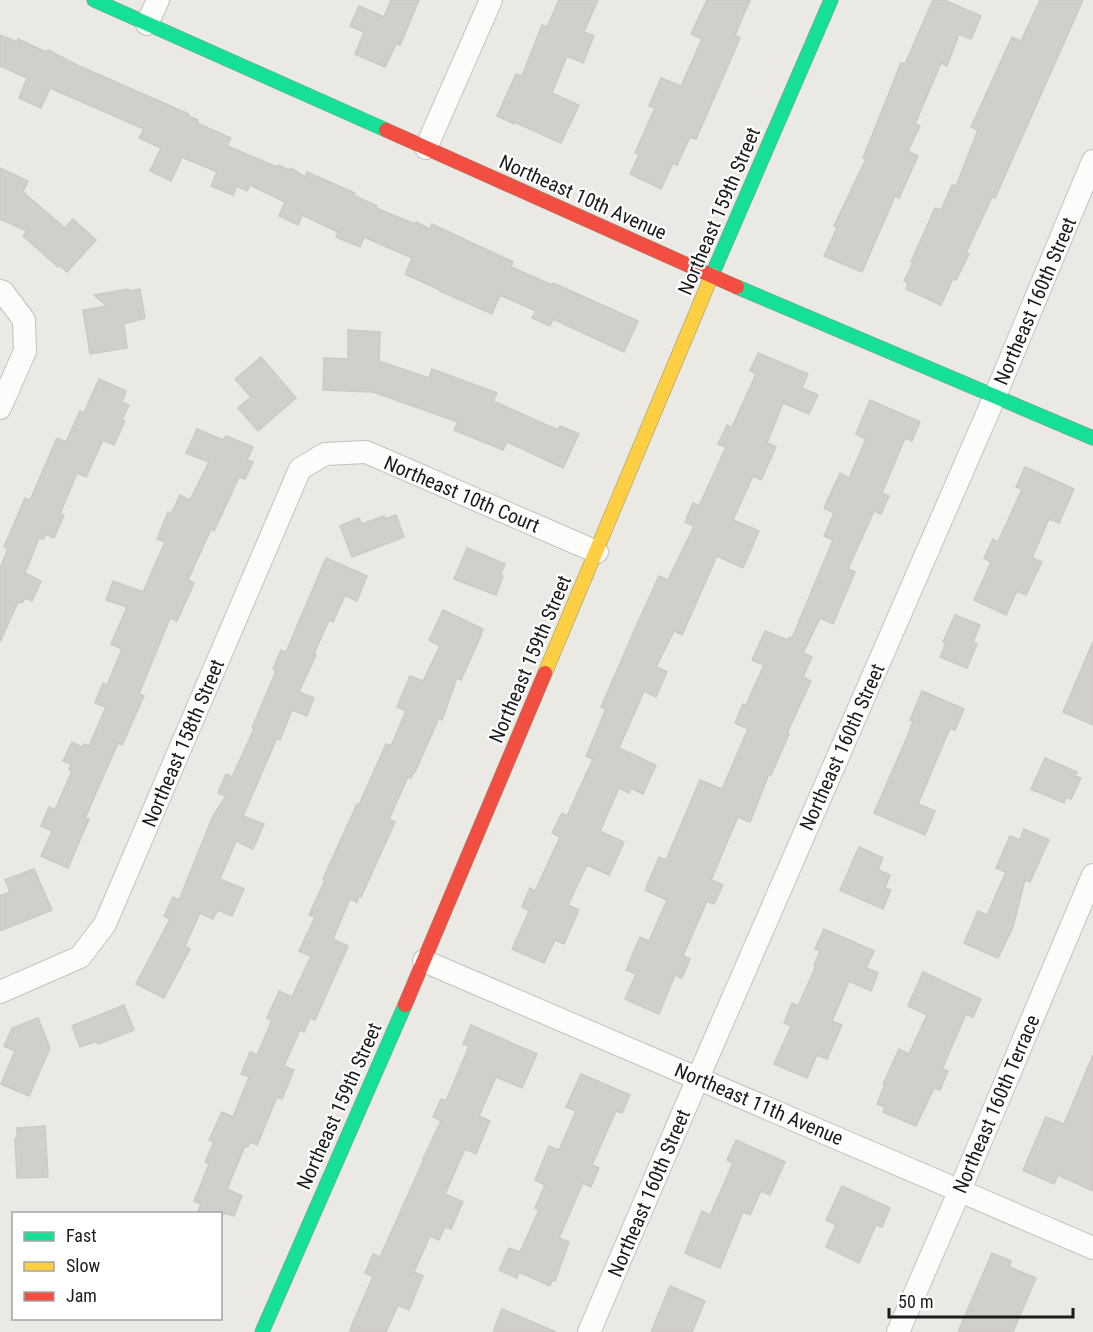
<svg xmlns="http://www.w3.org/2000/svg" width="1093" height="1332" font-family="'Roboto Condensed',sans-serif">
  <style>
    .building { fill: #d0cfca; stroke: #cdcac5; stroke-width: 1.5 }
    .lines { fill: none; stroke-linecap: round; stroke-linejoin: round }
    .street-casing { stroke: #c2c2bf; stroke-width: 24 }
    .fast-casing { stroke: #8e937c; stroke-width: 15 }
    .slow-casing { stroke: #8e937c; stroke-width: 15 }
    .jam-casing { stroke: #8e937c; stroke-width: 15 }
    .street { stroke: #fcfcfb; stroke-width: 22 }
    .fast { stroke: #16e098; stroke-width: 14 }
    .slow { stroke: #ffcf43; stroke-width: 14 }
    .jam { stroke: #f24e42; stroke-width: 14 }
    .labels { text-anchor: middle; stroke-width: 4.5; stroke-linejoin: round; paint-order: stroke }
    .street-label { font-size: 20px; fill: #1b1b1b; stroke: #fff }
  </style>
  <rect width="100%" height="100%" fill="#eae9e3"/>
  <g class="building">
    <path d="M391,0H419L400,45L396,44L385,67L355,54L364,32L350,26L359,6L384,17Z"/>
    <path d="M559,0H598L584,32L594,36L583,63L567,56L552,93L579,105L561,143L514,122V124L497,116L516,74L522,76L542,25L547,27Z"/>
    <path d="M707,0H750L735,35L740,38L696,139L690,137L677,165L673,163L661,189L630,174L639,155L635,153L655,108L649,106L661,78L681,86L702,39L691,34Z"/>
    <path d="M933,0H944L981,16L971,39L959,34L947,66L941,63L915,124L920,126L908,151L918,156L899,198L895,196L862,272L824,256L837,228L834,226L866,159L863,158L901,63L905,64Z"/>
    <path d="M1040,0H1083L995,198L992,197L966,253L969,254L956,280L953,279L941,305L906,289L908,283L904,281L913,263L911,262L935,208L941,210L952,185L956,186L978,130L971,127L1012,37L1021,41Z"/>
    <path d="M0,35L17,42L18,39L46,52L48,50L77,65L189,114L188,116L198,120L197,123L231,138L227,146L277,167L278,165L289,170L291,168L305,177L307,172L355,193L353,195L377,206L376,208L415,224L416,222L430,229L432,224L513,262L511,267L552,285L553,283L638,321L624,352L553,319L550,326L532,318L536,311L500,295L492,314L440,291V290L405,274L412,258L364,237L360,247L336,237L338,232L302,215L298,225L279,216L285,202L250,185L247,191L237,186L233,195L211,186L217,172L182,157L171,181L150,171L161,148L139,138L144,129L50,88L41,108L19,98L27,78L0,66Z"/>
    <path d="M0,168L28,181L23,192L65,228L73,219L96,240L67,272L59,265L58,267L23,236L27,231L0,219Z"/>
    <path d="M128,289L129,291L140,289L145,318L124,324L127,348L90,354L83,310L107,306L94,295Z"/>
    <path d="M348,330L380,332L379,361L429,378L432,369L497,393L493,401L558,430L560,426L579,434L563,468L507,442L503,450L454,430L458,422L373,392L323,390L324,358L348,359Z"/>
    <path d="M758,353L808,374L802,388L818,395L809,414L783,403L767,443L776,447L761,480L753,476L733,520L759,531L743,568L717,556L682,635L674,631L656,667L667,672L656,697L644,691L619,748L656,765L643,794L631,788L629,793L619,788L600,831L624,842L609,875L587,865L568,905L579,910L564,944L555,940L544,963L512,949L529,911L522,907L530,888L535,891L560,837L552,833L562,813L567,816L593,759L586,756L606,709L601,707L638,622L659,576L668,580L694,526L685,522L693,503L699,506L726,447L718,444L727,425L732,427L756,374L750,371Z"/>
    <path d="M261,357L296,398L258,431L238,408L251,397L235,379Z"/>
    <path d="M99,379L126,391L122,402L129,405L122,420L125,421L114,445L103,440L86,477L77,473L60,514L64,515L54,538L46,534L43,539L39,538L25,573L41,581L32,601L25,598L22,603L18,602L0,642V568L8,549L4,547L25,498L30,500L57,438L66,442L80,411L84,413Z"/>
    <path d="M870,400L920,422L912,441L905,438L882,493L889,496L881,514L874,511L848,569L855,572L833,624L820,618L803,653L812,657L803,677L811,681L787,733L789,734L771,775L769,774L750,822L738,817L711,880L723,885L714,904L707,901L683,956L690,959L682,978L675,975L659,1014L625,999L636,974L626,970L640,937L649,941L667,900L645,890L659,857L666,860L700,780L722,789L748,729L735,723L743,704L746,705L764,665L752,660L765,631L788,640L790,637L792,638L833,540L824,536L834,513L824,508L840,473L849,478L866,439L856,434Z"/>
    <path d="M197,429L223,440L226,436L253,447L247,460L253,462L245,479L239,477L214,531L211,529L188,580L194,583L177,621L170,618L139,694L144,696L122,745L118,743L85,818L89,819L68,868L41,856L52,831L41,826L49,807L55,810L72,771L69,770L71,764L63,761L72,742L82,747L84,744L89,746L106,707L95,703L103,683L107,685L122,649L111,644L127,607L106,600L113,581L143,592L165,542L157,539L168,512L171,514L180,495L190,500L209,462L186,453Z"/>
    <path d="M1025,467L1074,489L1059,523L1049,519L1032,558L1042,562L1026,595L1017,591L1006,615L974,600L991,562L984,558L993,539L998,542L1022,489L1016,487Z"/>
    <path d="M396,515L404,537L352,557L340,526L359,518L362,524L384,516L385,519Z"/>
    <path d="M467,548L505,564L500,576H503L496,595L454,579Z"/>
    <path d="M326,558L367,576L357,601L345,595L333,622L329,620L314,654L316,655L299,692L314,698L307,716L292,710L280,740L277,738L243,816L264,824L253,849L236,841L220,879L244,889L232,916L218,910L213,919L200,913L185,946L190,949L164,998L136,984L170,919L164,916L173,897L179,900L213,816L226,796L218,793L226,774L232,777L254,729L252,728L276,671L273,669L281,650L286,652Z"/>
    <path d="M443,610L483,629L480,638L461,680L457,678L442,720L439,718L415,772H414L411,778L408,777L389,819L395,822L361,897L359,896L357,902L350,899L333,939L348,946L315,1020L310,1018L304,1032L300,1030L284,1066L294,1070L282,1099L277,1097L257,1145L250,1142L248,1147L245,1146L227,1189L242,1196L234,1216L228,1214H197L201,1204L194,1201L209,1164L205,1162L214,1142L209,1140L222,1112L233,1117L249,1077L241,1074L250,1052L257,1055L272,1020L267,1018L279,991L292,997L311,956L299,951L315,917L309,915L325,880L323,879L357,804L359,805L386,744L391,746L406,711L397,707L410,676L423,681L440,646L429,640Z"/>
    <path d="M955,615L980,625L973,642L977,644L967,668L940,657L946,643L943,642Z"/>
    <path d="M1093,642V725L1063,712Z"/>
    <path d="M922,691L964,709L955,730L950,728L918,804L935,811L925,835L874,813L907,737L913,721L910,720Z"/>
    <path d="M1045,758L1077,772L1075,776L1081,778L1071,799L1066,797L1064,803L1031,789Z"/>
    <path d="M1024,829L1049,840L1030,882L1025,880L1013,927L998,958L964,943L978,911L987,915L1006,872L996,868L1010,836L1020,840Z"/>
    <path d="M859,847L883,858L878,870L890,875L885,888L891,890L883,909L840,890Z"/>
    <path d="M34,869L52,910L0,931V896L10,892L5,880Z"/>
    <path d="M824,929L874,951L866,968L878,973L871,991L849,981L832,1021L842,1025L827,1059L817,1055L807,1078L774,1064L791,1026L784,1023L792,1003L798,1006L816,966L814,965L820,951L815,949Z"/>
    <path d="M923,972L981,999L973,1017L966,1014L942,1069L948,1071L940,1090L934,1088L916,1126L883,1112L885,1107L877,1104L885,1084H883L899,1049L909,1054L927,1015L908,1006Z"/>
    <path d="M124,1005L134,1030L98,1044L97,1041L80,1047L72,1026Z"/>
    <path d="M38,1018L50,1048L29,1096L1,1084L15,1051L4,1046L12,1028Z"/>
    <path d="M471,1025L537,1054L522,1088L496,1077L479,1116L490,1121L476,1154L465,1149L445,1194L463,1202L451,1229L445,1227L439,1240L430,1236L414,1272L423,1276L409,1310L398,1305L386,1332H349L373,1276L365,1273L373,1254L380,1257L424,1159H423L441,1121L433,1117L441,1099L446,1101L469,1046L463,1044Z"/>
    <path d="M1093,1055V1191L1058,1175L1054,1184L1023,1170L1046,1117L1064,1124Z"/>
    <path d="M581,1074L630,1095L622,1113L616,1111L592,1165L599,1168L591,1187L583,1183L559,1238L569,1242L555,1281L552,1280L550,1286L519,1272L517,1278L499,1270L509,1248L520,1252L539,1210L535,1208L545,1185L535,1180L549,1146L559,1150L576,1111L566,1107Z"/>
    <path d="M45,1126L48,1177L17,1178L15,1138H17V1128Z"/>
    <path d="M736,1140L785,1162L770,1195L761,1191L750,1215L743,1212L720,1268L685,1253L702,1211L710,1215L733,1163L727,1160Z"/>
    <path d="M842,1186L890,1208L882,1227L876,1225L859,1263L826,1247L836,1225L826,1220Z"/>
    <path d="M992,1253L1011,1261L1009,1267L1036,1278L1013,1332H958Z"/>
    <path d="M670,1286L705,1301L692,1332H651Z"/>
    <path d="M502,1309L556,1332H493Z"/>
  </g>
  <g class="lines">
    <defs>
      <g id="street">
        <path d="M147,24L158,0"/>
        <path d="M426,148L491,0"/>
        <path d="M0,291L3,292L24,320L25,351L0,408"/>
        <path d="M424,961L1093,1248"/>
        <path d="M0,992L80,957L105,924L300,469L325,454L366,452L597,552"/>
        <path d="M589,1332L698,1078L995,396L1093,161"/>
        <path d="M898,1332L960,1190L1093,875"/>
      </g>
      <g id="fast">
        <path d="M94,0L386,130"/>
        <path d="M712,275L831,0"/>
        <path d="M737,287L1093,438"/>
        <path d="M262,1332L405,1005"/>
      </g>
      <path id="slow" d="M545,673L712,275"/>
      <g id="jam">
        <path d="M386,130L737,287"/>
        <path d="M405,1005L545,673"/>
      </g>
    </defs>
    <use href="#street" class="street-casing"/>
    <use href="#fast" class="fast-casing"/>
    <use href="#slow" class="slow-casing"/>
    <use href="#jam" class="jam-casing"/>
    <use href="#street" class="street"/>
    <use href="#fast" class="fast"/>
    <use href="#slow" class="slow"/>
    <use href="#jam" class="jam"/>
  </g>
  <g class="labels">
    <g class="street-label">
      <text transform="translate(583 197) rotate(24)" y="7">Northeast 10th Avenue</text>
      <text transform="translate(719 211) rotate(-67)" y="7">Northeast 159th Street</text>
      <text transform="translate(1035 301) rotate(-67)" y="7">Northeast 160th Street</text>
      <text transform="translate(462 494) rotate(23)" y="7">Northeast 10th Court</text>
      <text transform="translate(530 659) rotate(-67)" y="7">Northeast 159th Street</text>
      <text transform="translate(183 743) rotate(-67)" y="7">Northeast 158th Street</text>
      <text transform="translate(842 747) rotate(-66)" y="7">Northeast 160th Street</text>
      <text transform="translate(759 1104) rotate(23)" y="7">Northeast 11th Avenue</text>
      <text transform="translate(996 1104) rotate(-67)" y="7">Northeast 160th Terrace</text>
      <text transform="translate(339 1106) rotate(-66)" y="7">Northeast 159th Street</text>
      <text transform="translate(649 1193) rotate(-67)" y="7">Northeast 160th Street</text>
    </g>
  </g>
  <rect x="12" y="1212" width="210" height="108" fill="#ffffff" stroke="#a4a4a4" stroke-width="1.5"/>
  <rect x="24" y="1232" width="30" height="9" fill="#16e098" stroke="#a4a4a4" stroke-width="1.5"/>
  <text x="66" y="1242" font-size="18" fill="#1b1b1b">Fast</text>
  <rect x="24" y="1262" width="30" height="9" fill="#ffcf43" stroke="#a4a4a4" stroke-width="1.5"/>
  <text x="66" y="1272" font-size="18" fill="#1b1b1b">Slow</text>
  <rect x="24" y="1292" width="30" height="9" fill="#f24e42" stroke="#a4a4a4" stroke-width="1.5"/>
  <text x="66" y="1302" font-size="18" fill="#1b1b1b">Jam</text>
  <path d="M889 1308v9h184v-9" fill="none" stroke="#1b1b1b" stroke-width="3"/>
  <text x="898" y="1308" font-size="18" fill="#1b1b1b" stroke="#ffffff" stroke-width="4.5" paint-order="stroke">50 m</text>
</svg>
